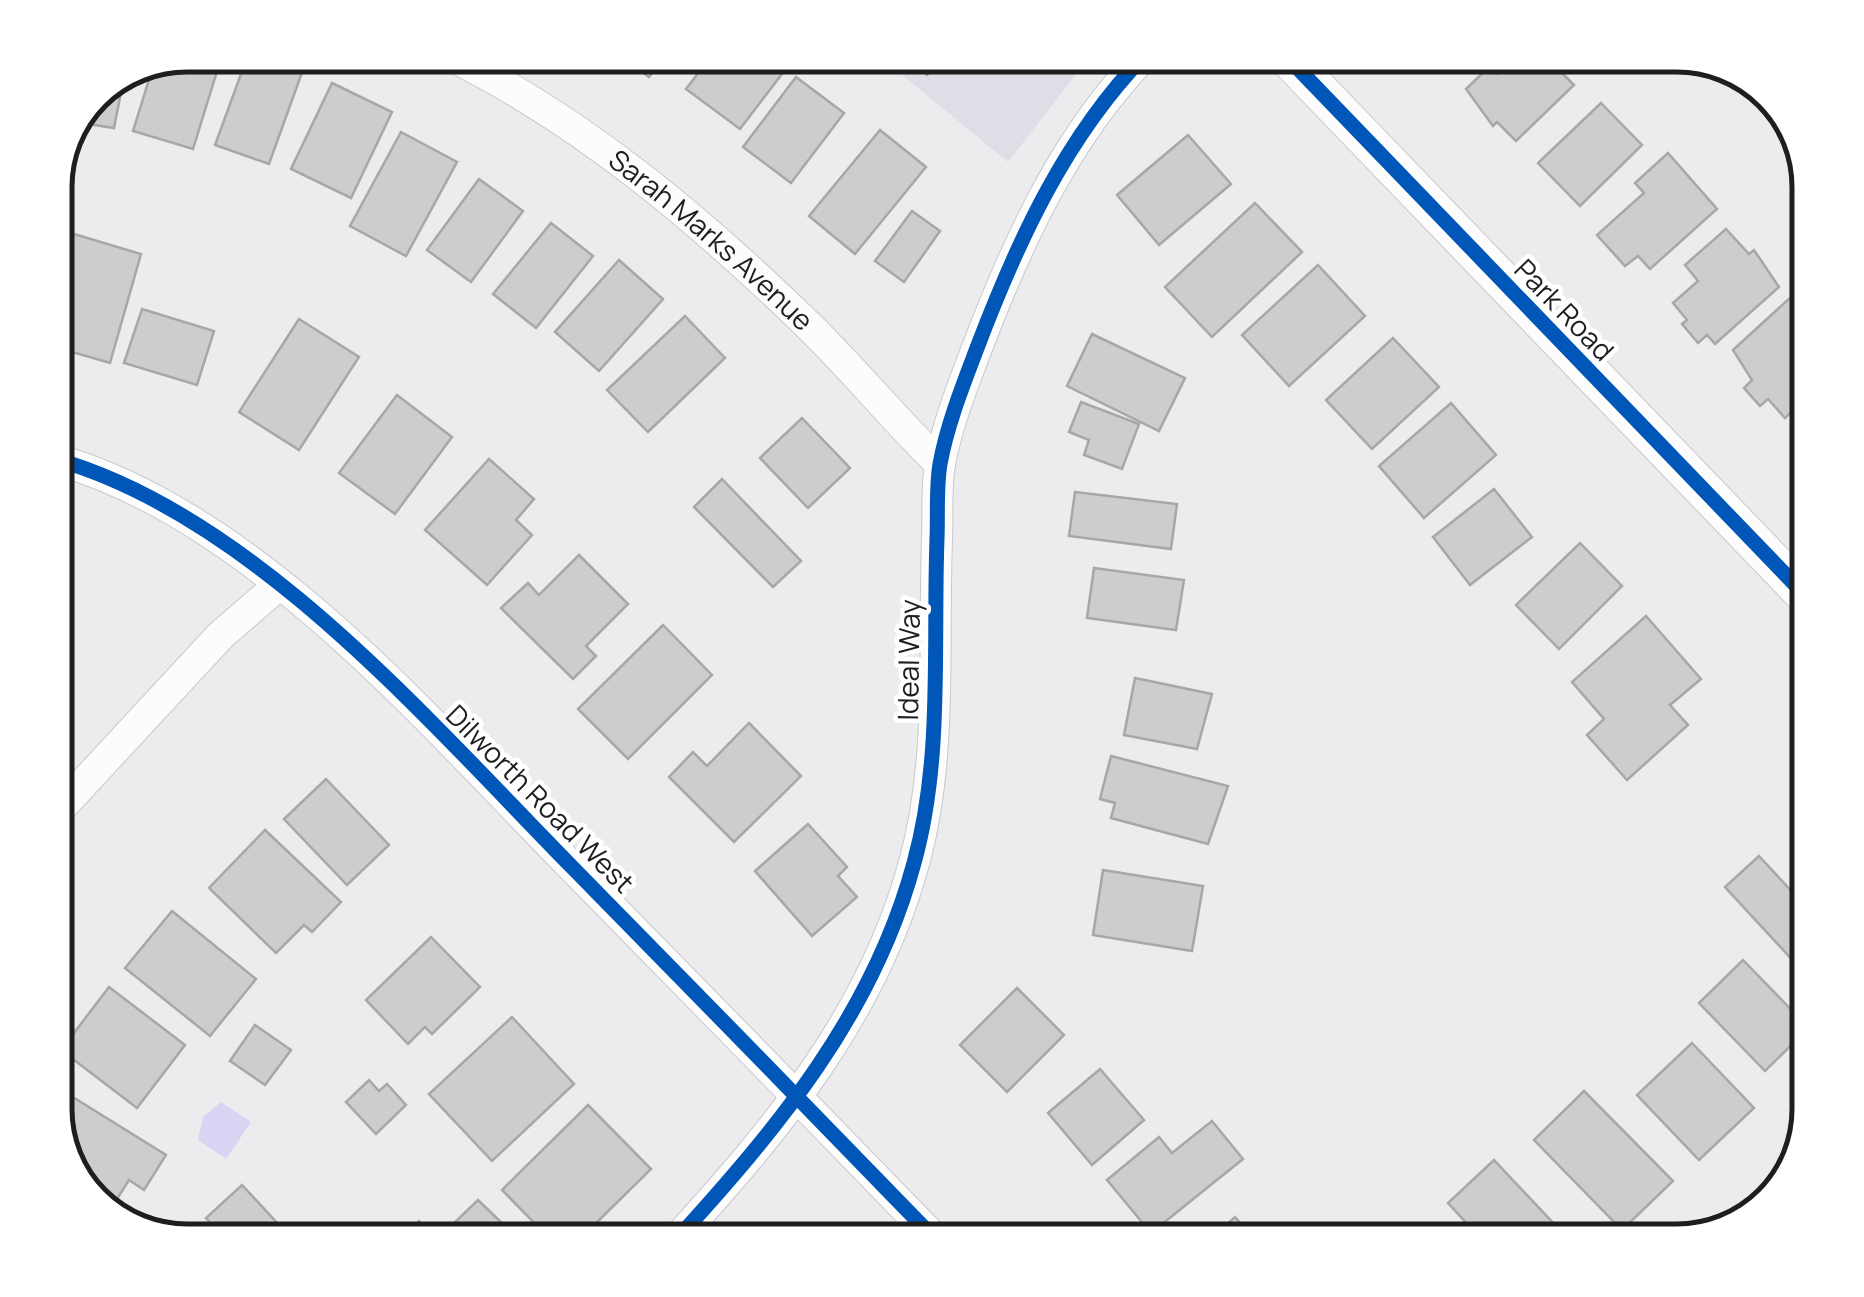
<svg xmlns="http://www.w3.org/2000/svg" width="1864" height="1297" font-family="Manrope,sans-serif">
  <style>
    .built { fill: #dfdee6 }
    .green { fill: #d9d4f3 }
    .building { fill: #cdccce; stroke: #a7a7a9; stroke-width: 2.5 }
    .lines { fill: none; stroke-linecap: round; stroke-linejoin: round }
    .minor-casing { stroke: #c9c8ca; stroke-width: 32 }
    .tertiary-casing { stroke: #c9c8ca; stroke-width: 40 }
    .minor { stroke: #fcfcfc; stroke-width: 30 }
    .tertiary { stroke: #fcfcfc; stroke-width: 38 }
    .cycleway-casing { stroke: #fff; stroke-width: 21 }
    .cycleway { stroke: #0057b8; stroke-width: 15 }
    .labels { text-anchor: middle; stroke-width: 9; stroke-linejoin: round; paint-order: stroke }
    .street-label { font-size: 28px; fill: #1e1e1f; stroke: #fff }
    .rim { fill: none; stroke: #1e1e1f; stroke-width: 5 }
  </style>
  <rect width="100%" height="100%" fill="#ecebed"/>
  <path class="built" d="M878,55H1091L1008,162Z"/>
  <path class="green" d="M221,1102L251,1122L226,1159L198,1140L203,1117Z"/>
  <g class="building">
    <path d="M188,55H222L193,149L133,131L152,70Z"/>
    <path d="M248,55H269L304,67L269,164L215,145Z"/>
    <path d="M619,55H666L649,77Z"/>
    <path d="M712,55H765L785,70L740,129L686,89Z"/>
    <path d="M909,55H948L927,75Z"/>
    <path d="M1022,55H1056L1039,72Z"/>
    <path d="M1518,55H1568L1557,68L1574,85L1516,141L1497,122L1493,126L1466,89L1490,66L1498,74Z"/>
    <path d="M796,77L844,113L791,183L743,147Z"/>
    <path d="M123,82L114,128L81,123L94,93Z"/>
    <path d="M332,83L392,112L351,198L291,169Z"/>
    <path d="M1601,103L1642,145L1580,206L1538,163Z"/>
    <path d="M880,130L926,167L855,254L809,216Z"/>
    <path d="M401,132L457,162L406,256L350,226Z"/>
    <path d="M1188,135L1231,184L1159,245L1117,195Z"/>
    <path d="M1668,153L1717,209L1650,269L1638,256L1625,266L1597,235L1644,193L1635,183Z"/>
    <path d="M479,179L523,211L471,282L427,250Z"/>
    <path d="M1255,203L1302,252L1212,337L1165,287Z"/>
    <path d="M912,211L940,231L904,282L875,261Z"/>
    <path d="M551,223L593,256L536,328L493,294Z"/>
    <path d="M1726,229L1749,254L1754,250L1779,287L1715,344L1707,335L1698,343L1682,324L1687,320L1673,303L1698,281L1685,265Z"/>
    <path d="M74,234L141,254L110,363L55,347V324L64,292L55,289V255L67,259Z"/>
    <path d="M619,260L663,299L599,371L555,332Z"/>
    <path d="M1318,265L1365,316L1289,386L1242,335Z"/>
    <path d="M1791,297L1809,317V396L1785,418L1768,399L1760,406L1744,388L1752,380L1733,350Z"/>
    <path d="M142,309L214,331L197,385L124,363Z"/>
    <path d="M685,316L725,358L648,432L607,390Z"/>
    <path d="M299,319L359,357L299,450L239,412Z"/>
    <path d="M1092,334L1185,378L1159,431L1067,386Z"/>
    <path d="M1393,338L1439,387L1372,449L1326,400Z"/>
    <path d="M397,395L452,437L395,514L339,473Z"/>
    <path d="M1081,402L1139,424L1122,469L1084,455L1089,440L1069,432Z"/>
    <path d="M1451,403L1496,455L1424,518L1379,466Z"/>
    <path d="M802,418L850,468L808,508L760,458Z"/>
    <path d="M489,459L534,499L516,520L532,535L487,585L425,530Z"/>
    <path d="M722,479L801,561L773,587L694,507Z"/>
    <path d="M1494,489L1532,537L1470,585L1433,537Z"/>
    <path d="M1075,492L1177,504L1171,549L1069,536Z"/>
    <path d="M1580,543L1622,586L1559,649L1516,605Z"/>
    <path d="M579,555L628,604L586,646L596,656L573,679L501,608L528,583L539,595Z"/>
    <path d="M1094,568L1184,580L1176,630L1087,618Z"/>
    <path d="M1646,616L1701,679L1670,705L1688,725L1627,780L1587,735L1604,719L1572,682Z"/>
    <path d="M663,625L712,675L628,759L578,709Z"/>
    <path d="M1135,678L1212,694L1197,749L1124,735Z"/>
    <path d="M749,723L801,776L734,842L669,777L693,752L707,766Z"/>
    <path d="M1111,756L1228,786L1208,844L1111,818L1115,803L1100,799Z"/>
    <path d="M326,779L389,845L347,885L284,819Z"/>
    <path d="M808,824L847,867L838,876L857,897L812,936L755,871Z"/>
    <path d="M265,830L341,902L312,932L304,925L276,953L209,888Z"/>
    <path d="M1759,856L1809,910V978L1725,887Z"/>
    <path d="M1103,870L1203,886L1192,951L1093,935Z"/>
    <path d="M172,911L256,979L210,1036L125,968Z"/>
    <path d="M431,937L480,987L432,1034L425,1027L408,1044L366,1000Z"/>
    <path d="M1743,960L1809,1028L1765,1071L1699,1003Z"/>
    <path d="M109,987L185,1045L137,1108L61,1050Z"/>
    <path d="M1017,988L1064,1035L1007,1092L960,1045Z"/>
    <path d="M512,1017L574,1084L492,1161L429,1094Z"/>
    <path d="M255,1025L291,1050L265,1085L230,1061Z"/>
    <path d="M1692,1043L1754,1108L1699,1160L1637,1095Z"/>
    <path d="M1100,1069L1144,1120L1092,1165L1048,1113Z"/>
    <path d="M369,1080L379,1091L387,1084L406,1105L376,1134L346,1102Z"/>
    <path d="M55,1086L166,1155L144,1190L129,1180L110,1210L73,1175L55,1117Z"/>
    <path d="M1584,1091L1673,1181L1622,1230L1534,1140Z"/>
    <path d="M588,1105L651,1169L577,1242H553L502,1190Z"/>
    <path d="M1212,1121L1243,1159L1151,1233L1107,1180L1159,1137L1172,1153Z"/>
    <path d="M1494,1160L1571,1242H1484L1448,1203Z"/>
    <path d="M242,1185L293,1240L229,1242L206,1218Z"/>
    <path d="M478,1200L508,1229L494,1242H470L453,1224Z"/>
    <path d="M1235,1217L1257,1242H1207Z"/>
    <path d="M419,1221L439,1242H397Z"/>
  </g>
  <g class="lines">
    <defs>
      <g id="minor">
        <path id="s1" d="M449,55C584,122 701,221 808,325C854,370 894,419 940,464"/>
        <path d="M55,459C254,515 432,725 573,868C695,992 817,1117 938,1242"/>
        <path d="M55,814L221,635L279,585"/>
        <path d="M674,1242C777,1129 873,1015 914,863C943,759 933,646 937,539C938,515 936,488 940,464C947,425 963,385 977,348C1017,243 1065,137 1145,55"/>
      </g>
      <path id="tertiary" d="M1285,55L1809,599"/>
    </defs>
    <use href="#minor" class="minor-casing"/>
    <use href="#tertiary" class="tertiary-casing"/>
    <use href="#minor" class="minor"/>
    <use href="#tertiary" class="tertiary"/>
    <defs>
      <g id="cycleway">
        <path d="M1285,55L1809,599"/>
        <path d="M55,459C254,515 432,725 573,868C695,992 817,1117 938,1242"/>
        <path d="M674,1242C777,1129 873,1015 914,863C943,759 933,646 937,539C938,515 936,488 940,464C947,425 963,385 977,348C1017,243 1065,137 1145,55"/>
      </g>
    </defs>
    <use href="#cycleway" class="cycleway-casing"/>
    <use href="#cycleway" class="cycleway"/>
  </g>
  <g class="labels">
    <g class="street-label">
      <text dy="10" stroke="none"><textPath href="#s1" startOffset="322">Sarah Marks Avenue</textPath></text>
      <text transform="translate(1564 310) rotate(46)" y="10">Park Road</text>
      <text transform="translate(909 660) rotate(-89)" y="10">Ideal Way</text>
      <text transform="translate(540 799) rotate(45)" y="10">Dilworth Road West</text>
    </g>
  </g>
  <path d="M0 0H1864V1297H0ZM187 72H1677A115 115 0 0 1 1792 187V1109A115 115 0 0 1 1677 1224H187A115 115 0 0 1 72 1109V187A115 115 0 0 1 187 72Z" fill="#fff" fill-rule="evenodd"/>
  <path class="rim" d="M187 72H1677A115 115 0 0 1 1792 187V1109A115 115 0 0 1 1677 1224H187A115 115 0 0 1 72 1109V187A115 115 0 0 1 187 72Z"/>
</svg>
